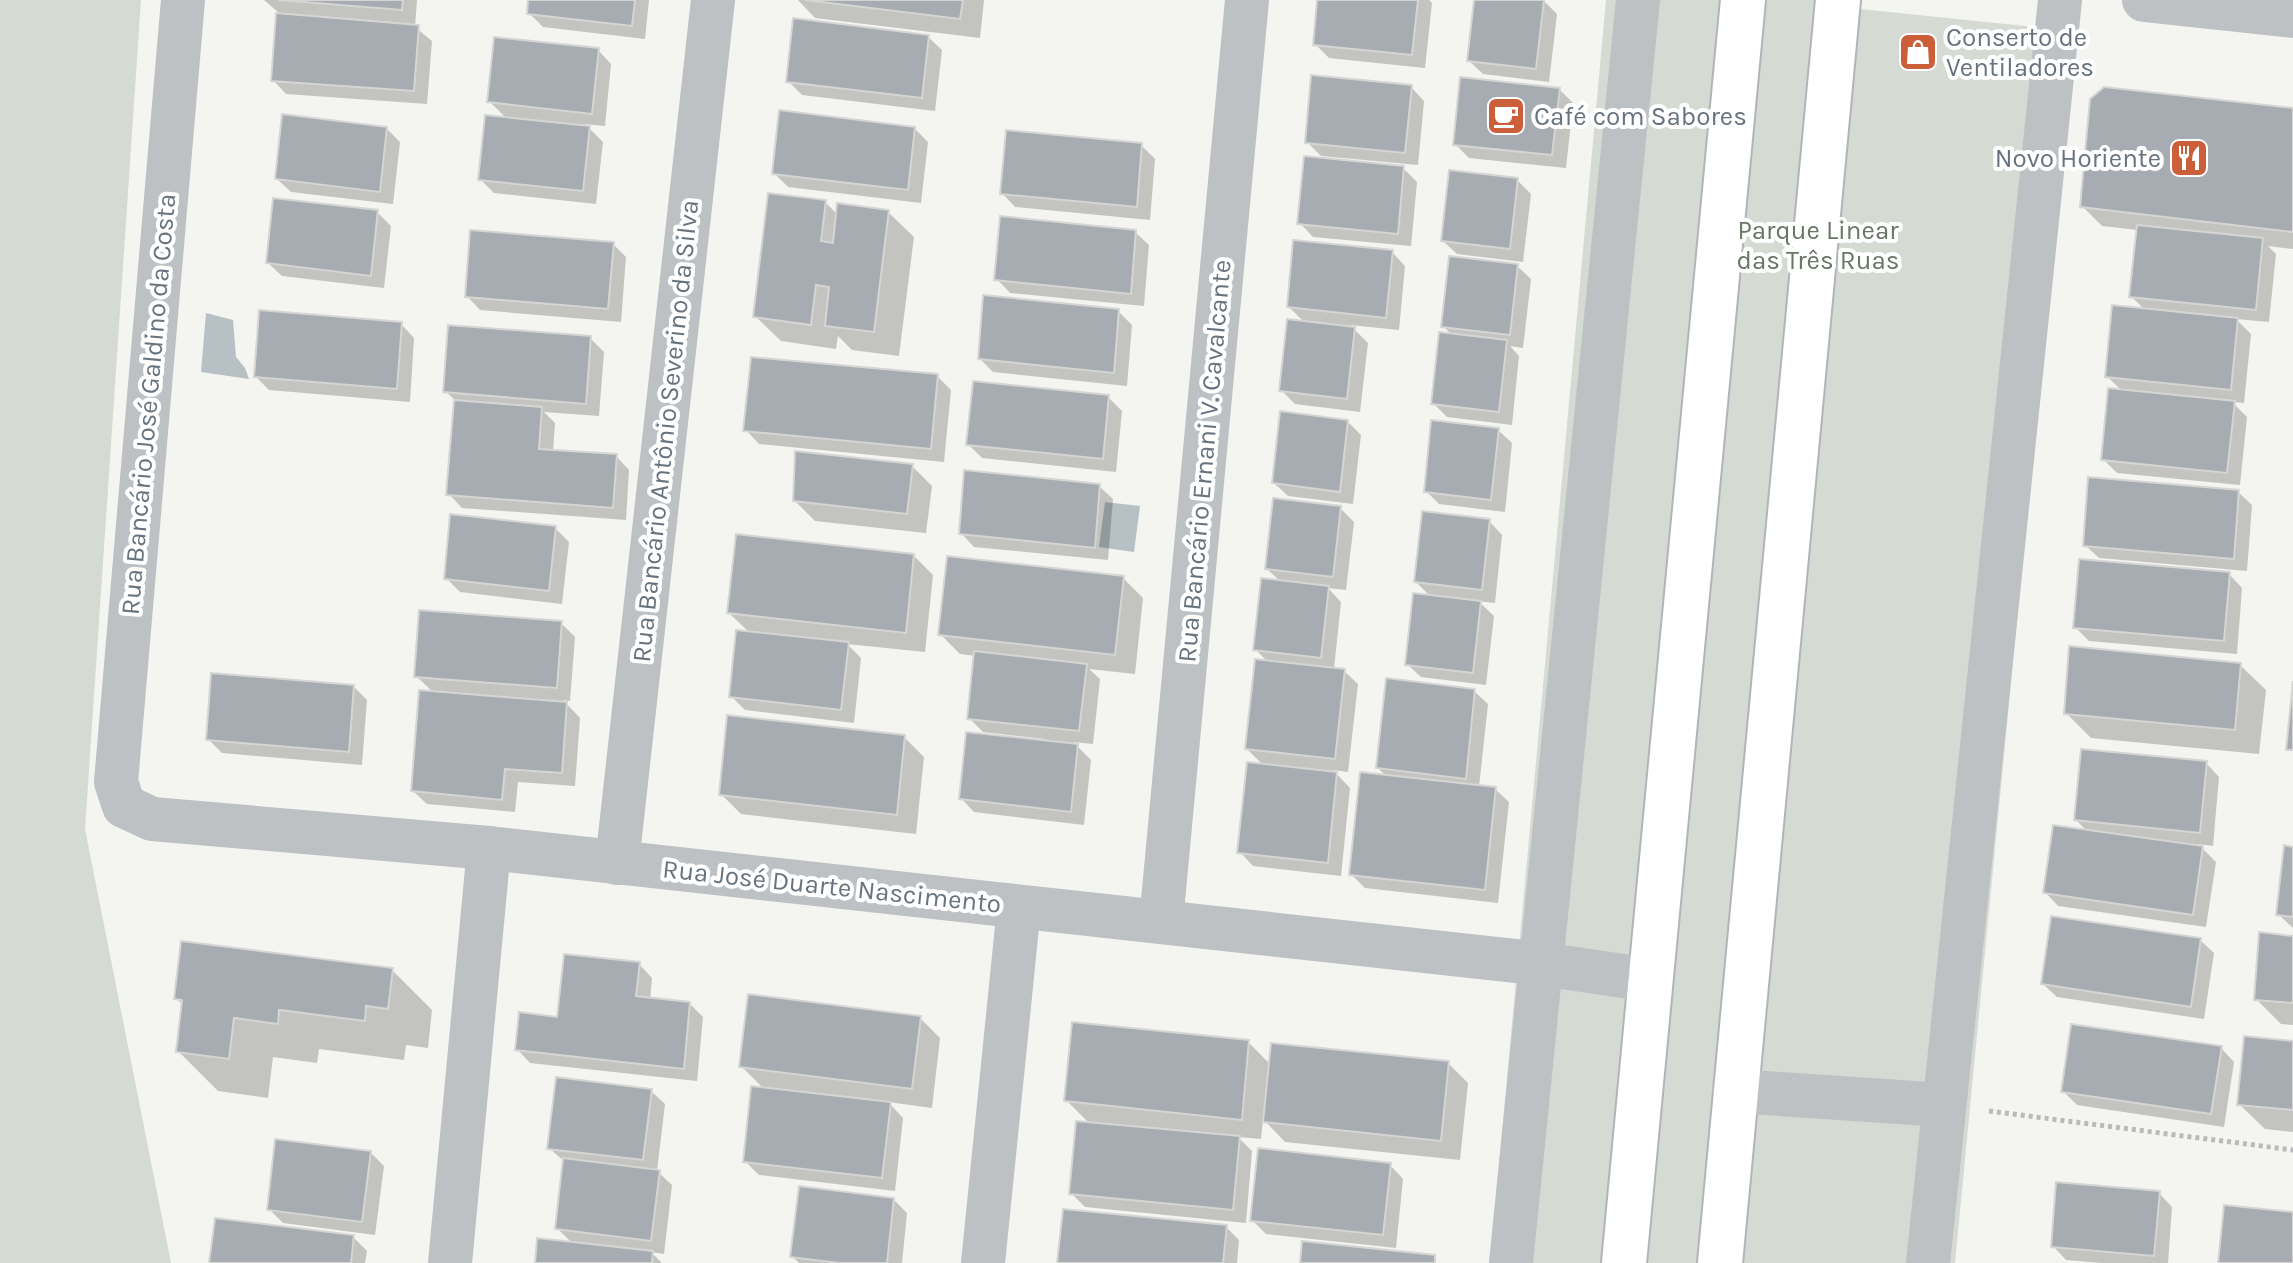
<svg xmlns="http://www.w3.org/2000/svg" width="2293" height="1263" font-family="Karla,sans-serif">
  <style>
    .green { fill: #d5dad3 }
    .water { fill: #b7c0c4 }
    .shadow { fill: #0003 }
    .building { fill: #a6acb1; stroke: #d5d5d4; stroke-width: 2 }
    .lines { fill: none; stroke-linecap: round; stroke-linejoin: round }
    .secondary-casing { stroke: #b1b5b9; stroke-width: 48 }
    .path { stroke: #b8babc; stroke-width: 5; stroke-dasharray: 4 4; stroke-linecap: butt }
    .minor { stroke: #bec1c4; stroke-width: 44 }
    .tertiary { stroke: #bec1c4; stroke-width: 44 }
    .secondary { stroke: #fff; stroke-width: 44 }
    .labels { text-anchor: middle; stroke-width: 8; stroke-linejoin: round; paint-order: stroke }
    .poi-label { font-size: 26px; fill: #67737e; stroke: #fff; text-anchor: start }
    .park-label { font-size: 26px; fill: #687665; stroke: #fff }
    .street-label { font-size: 26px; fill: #67737e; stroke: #fff }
  </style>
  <rect width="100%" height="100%" fill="#f4f4f1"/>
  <g class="green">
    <path d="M0,0H141L85,829L171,1263H0Z"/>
    <path d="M1606,0H1861L1860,9L2074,31L1955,1263H1490Z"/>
  </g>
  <g class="water">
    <path d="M206,313L233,320L236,357L245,368L249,379L201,372Z"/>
    <path d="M1105,502L1140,506L1134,552L1099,547Z"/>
  </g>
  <g class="shadow">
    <path d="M264,0H417L415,27L432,41L427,104L286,94L273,80L278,12Z"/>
    <path d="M530,0H649L645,39L543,27L529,13Z"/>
    <path d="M798,0H984L980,38L815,18Z"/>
    <path d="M1319,0H1429L1432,3L1425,68L1329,58L1315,44Z"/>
    <path d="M1476,0H1543L1557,14L1549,82L1483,74L1469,61Z"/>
    <path d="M928,37L942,50L935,111L802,95L788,81Z"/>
    <path d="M598,50L611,64L605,126L585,124L603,142L596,204L494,193L480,179L507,119L489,101Z"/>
    <path d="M1411,87L1424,101L1418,165L1321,156L1307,142Z"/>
    <path d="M1559,89L1573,103L1566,168L1469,158L1455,144Z"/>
    <path d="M2293,110V249L2268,246L2276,254L2269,322L2236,319L2251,334L2244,403L2232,402L2247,417L2240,485L2117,473L2103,459L2122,391L2107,376L2145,310L2131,296L2138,230L2102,226L2082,206Z"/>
    <path d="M386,128L400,142L393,204L291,192L277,179Z"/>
    <path d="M914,128L928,142L921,203L788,187L774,173Z"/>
    <path d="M1141,145L1155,159L1150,220L1015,207L1002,193Z"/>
    <path d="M1403,168L1417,182L1411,246L1313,237L1300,223Z"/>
    <path d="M1517,180L1531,194L1523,262L1457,254L1443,241Z"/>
    <path d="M825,202L838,215L888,212L914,237L899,356L852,350L838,336L836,349L781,341L755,316Z"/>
    <path d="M377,212L391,226L384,288L282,276L268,263Z"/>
    <path d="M1135,232L1149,245L1144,306L1010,293L997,279Z"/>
    <path d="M613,244L626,257L621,322L480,310L467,296Z"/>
    <path d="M1392,252L1405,266L1399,330L1350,325L1368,343L1360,412L1295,404L1281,390L1305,323L1289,307Z"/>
    <path d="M1517,266L1531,279L1523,348L1510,346L1519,356L1512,425L1447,417L1433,403L1452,335L1443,326Z"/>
    <path d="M1118,311L1132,325L1127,386L993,372L980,359Z"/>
    <path d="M401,324L414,338L410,402L269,390L256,377Z"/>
    <path d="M590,338L604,352L599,416L544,412L555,423L553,452L616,456L629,470L626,520L462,508L449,494L456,401L445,391Z"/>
    <path d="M937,376L951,390L944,462L759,444L746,430Z"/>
    <path d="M1108,397L1122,411L1116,472L982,458L969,445Z"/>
    <path d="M1347,421L1361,435L1353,504L1288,496L1274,483Z"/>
    <path d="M1498,430L1512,443L1505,512L1439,504L1426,491Z"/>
    <path d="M912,466L932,486L926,533L815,521L795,501Z"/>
    <path d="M1099,486L1113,499L1108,560L974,547L961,533Z"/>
    <path d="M2238,492L2252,505L2247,571L2099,558L2085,545Z"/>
    <path d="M1340,508L1354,522L1346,590L1328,588L1341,602L1334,669L1344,671L1358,684L1348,772L1333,770L1350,788L1341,876L1253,866L1240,852L1264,766L1247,749L1268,662L1255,649L1281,582L1267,569Z"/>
    <path d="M1489,521L1502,535L1495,603L1478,601L1494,616L1486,685L1421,677L1407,664L1431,597L1416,582Z"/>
    <path d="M555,528L569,542L562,604L460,592L446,578Z"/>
    <path d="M913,555L933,575L925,652L847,644L861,658L854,723L745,710L731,696L750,633L729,613Z"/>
    <path d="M2229,574L2242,588L2237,654L2089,641L2075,627Z"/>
    <path d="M1123,578L1143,598L1135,674L1089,669L1100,679L1093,744L1073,742L1091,760L1084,825L974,812L961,798L1044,743L1045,739L983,732L969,718L976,656L960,654L940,634Z"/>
    <path d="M561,623L575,637L570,701L563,700L580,718L575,786L518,782L515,812L427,804L413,791L434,693L416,676Z"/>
    <path d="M2240,665L2266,690L2259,754L2091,738L2066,713Z"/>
    <path d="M354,687L367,700L362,765L222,753L208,739Z"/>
    <path d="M1474,691L1488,704L1479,787L1495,789L1509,802L1498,903L1365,888L1351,874L1387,777L1378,768Z"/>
    <path d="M904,737L924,757L916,834L741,814L721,794Z"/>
    <path d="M2206,763L2219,777L2213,846L2198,844L2216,862L2206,927L2058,906L2045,892L2088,832L2076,820Z"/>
    <path d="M2293,849V928L2278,914Z"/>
    <path d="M2293,938V1025L2281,1024L2256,999Z"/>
    <path d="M2200,940L2214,953L2204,1019L2057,997L2043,984Z"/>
    <path d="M639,964L652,978L650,1000L690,1004L703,1017L697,1081L530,1063L517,1049Z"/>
    <path d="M392,970L432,1010L428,1048L406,1045L404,1060L319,1049L317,1063L273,1057L268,1098L218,1091L178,1051L183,1005L176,998Z"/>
    <path d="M920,1018L940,1038L932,1108L888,1102L903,1118L895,1191L759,1175L745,1161L764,1089L741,1066Z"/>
    <path d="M1248,1042L1271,1065L1448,1063L1468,1083L1460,1160L1285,1142L1263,1119L1261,1139L1238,1137L1252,1151L1246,1223L1085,1207L1071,1193L1090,1124L1066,1100Z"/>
    <path d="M2293,1043V1132L2265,1129L2239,1104Z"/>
    <path d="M2221,1048L2234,1062L2224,1127L2077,1105L2063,1091Z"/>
    <path d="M651,1091L665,1104L657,1171L672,1185L664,1254L651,1252L662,1263H537L573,1244L557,1228L565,1162L549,1148Z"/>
    <path d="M370,1152L384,1166L375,1235L283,1223L269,1209Z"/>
    <path d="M1390,1165L1403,1179L1396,1248L1266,1234L1252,1220Z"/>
    <path d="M2159,1193L2172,1207L2168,1263H2102L2066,1260L2053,1246Z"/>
    <path d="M894,1200L907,1213L902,1263H799L792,1256Z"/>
    <path d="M1226,1227L1239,1240L1237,1263H1059Z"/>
    <path d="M353,1237L367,1251L365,1263H212Z"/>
  </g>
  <g class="building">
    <path d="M279,0H403L402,10Z"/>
    <path d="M528,0H635L632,26L527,14Z"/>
    <path d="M805,0H963L960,19Z"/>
    <path d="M1317,0H1418L1412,55L1313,45Z"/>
    <path d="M1474,0H1544L1536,69L1467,61Z"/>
    <path d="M276,13L419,25L414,91L271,81Z"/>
    <path d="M793,18L929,35L922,98L786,82Z"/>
    <path d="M494,37L599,48L592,114L487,102Z"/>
    <path d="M1311,75L1412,85L1405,153L1305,143Z"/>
    <path d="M1460,77L1560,88L1552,155L1453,145Z"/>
    <path d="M2104,87L2293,108V232L2080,207L2090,99Z"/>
    <path d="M779,110L915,127L908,190L772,174Z"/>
    <path d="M282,114L387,127L380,192L275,179Z"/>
    <path d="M485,115L590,126L583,191L478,180Z"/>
    <path d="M1006,130L1142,143L1137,207L1000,194Z"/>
    <path d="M1304,156L1404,166L1398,234L1297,224Z"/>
    <path d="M1449,170L1518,178L1510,249L1441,241Z"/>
    <path d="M768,193L826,200L821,241L833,243L837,203L889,210L874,332L825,326L829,287L816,285L811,325L753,317Z"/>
    <path d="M273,198L378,210L371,276L266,263Z"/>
    <path d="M1000,216L1136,230L1131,294L994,280Z"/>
    <path d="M2137,225L2263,238L2256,310L2129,297Z"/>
    <path d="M470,230L614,242L608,309L465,297Z"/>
    <path d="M1293,240L1393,250L1386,318L1287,307Z"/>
    <path d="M1449,256L1518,264L1510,335L1441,327Z"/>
    <path d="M983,295L1119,309L1114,373L978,359Z"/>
    <path d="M2112,305L2238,318L2231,390L2105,377Z"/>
    <path d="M259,310L402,322L397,389L254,377Z"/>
    <path d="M1287,319L1355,327L1347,399L1279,391Z"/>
    <path d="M448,325L591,336L586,404L443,392Z"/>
    <path d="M1439,332L1507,340L1499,412L1431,404Z"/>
    <path d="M751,357L938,374L931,449L743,431Z"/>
    <path d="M973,381L1109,395L1103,459L966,445Z"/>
    <path d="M2108,388L2235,401L2227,473L2101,460Z"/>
    <path d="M454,400L542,407L539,449L617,454L613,508L446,495Z"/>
    <path d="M1280,411L1348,420L1340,492L1272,483Z"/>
    <path d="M1431,420L1499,428L1491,500L1424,492Z"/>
    <path d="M795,451L913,464L907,514L793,501Z"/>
    <path d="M964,470L1100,484L1095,548L959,534Z"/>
    <path d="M2088,477L2239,490L2234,559L2083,546Z"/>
    <path d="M1273,498L1341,506L1333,577L1265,569Z"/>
    <path d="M1422,511L1490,519L1482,590L1414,582Z"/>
    <path d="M450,514L556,526L549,591L444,579Z"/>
    <path d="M736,534L914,554L906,633L727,613Z"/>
    <path d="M947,556L1124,576L1115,655L938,635Z"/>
    <path d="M2079,559L2230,572L2224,641L2073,628Z"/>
    <path d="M1261,578L1329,586L1321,658L1253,650Z"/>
    <path d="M1413,593L1481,601L1473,673L1405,665Z"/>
    <path d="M419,610L562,621L557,688L414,677Z"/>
    <path d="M736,630L849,642L841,710L729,697Z"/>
    <path d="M2069,646L2241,663L2235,730L2064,714Z"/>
    <path d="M974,651L1087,664L1079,731L967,719Z"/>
    <path d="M1255,659L1345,669L1335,759L1245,749Z"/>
    <path d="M211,673L354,685L349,752L206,740Z"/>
    <path d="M1386,678L1475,689L1466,779L1376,768Z"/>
    <path d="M2293,681V750H2286Z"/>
    <path d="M419,690L567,702L562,773L505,769L502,800L411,791Z"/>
    <path d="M727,715L905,735L897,815L719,795Z"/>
    <path d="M966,732L1078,744L1071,812L959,799Z"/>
    <path d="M2081,749L2207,761L2200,833L2074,820Z"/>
    <path d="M1247,762L1337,772L1328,863L1237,853Z"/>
    <path d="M1360,772L1496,787L1485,890L1349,875Z"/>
    <path d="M2053,825L2203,846L2193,915L2043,893Z"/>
    <path d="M2284,845L2293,847V917L2276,915Z"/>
    <path d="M2051,916L2201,938L2191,1007L2041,984Z"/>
    <path d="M2259,932L2293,936V1003L2254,1000Z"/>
    <path d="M181,941L393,968L388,1009L366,1006L365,1021L279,1010L278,1024L234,1018L229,1059L176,1052L182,1000L174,999Z"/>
    <path d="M564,954L640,962L636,996L690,1002L684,1069L515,1050L519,1012L557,1017Z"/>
    <path d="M748,994L921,1016L912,1089L739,1067Z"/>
    <path d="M1072,1022L1249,1040L1242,1120L1064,1101Z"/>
    <path d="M2071,1024L2222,1046L2211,1114L2061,1092Z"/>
    <path d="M2244,1036L2293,1041V1110L2237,1105Z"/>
    <path d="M1271,1043L1449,1061L1441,1141L1263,1122Z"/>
    <path d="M556,1077L652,1089L643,1160L547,1149Z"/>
    <path d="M751,1086L891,1102L882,1178L743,1162Z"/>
    <path d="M1076,1121L1240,1136L1233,1210L1069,1194Z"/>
    <path d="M275,1139L371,1151L362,1222L267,1210Z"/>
    <path d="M1258,1148L1391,1163L1383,1235L1250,1221Z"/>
    <path d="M563,1158L660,1170L651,1241L555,1229Z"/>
    <path d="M2056,1182L2160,1191L2154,1256L2051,1247Z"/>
    <path d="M799,1186L894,1198L887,1263H839L790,1257Z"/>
    <path d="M2224,1205L2293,1212V1263H2218Z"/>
    <path d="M1063,1209L1227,1225L1223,1263H1057Z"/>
    <path d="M215,1218L354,1235L351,1263H209Z"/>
    <path d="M537,1238L653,1251L652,1263H535Z"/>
    <path d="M1302,1241L1435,1255V1263H1300Z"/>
  </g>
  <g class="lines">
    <defs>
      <g id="secondary">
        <path d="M1624,1263L1743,0"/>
        <path d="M1720,1263L1838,0"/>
      </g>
    </defs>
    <use href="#secondary" class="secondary-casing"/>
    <path class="path" d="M1989,1111L2293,1150"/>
    <g class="minor">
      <path d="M183,0L116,782L124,806L152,819L489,848L1542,964L1650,980"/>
      <path d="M617,863L713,0"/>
      <path d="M1161,922L1247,0"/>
      <path d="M1735,1091L1944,1105"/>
      <path d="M450,1263L489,848"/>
      <path d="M983,1263L1019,907"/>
      <path d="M1511,1263L1638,0"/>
      <path d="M1928,1263L2060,0"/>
    </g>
    <path class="tertiary" d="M2144,0L2293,16"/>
    <use href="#secondary" class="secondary"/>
  </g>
  <defs>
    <symbol id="shop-square" viewBox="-11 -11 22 22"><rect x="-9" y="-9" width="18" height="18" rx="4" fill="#cb5f3a" stroke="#fff"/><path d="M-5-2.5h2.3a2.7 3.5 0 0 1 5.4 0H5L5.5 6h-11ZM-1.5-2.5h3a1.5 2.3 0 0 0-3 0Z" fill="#fff"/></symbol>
    <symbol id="cafe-square" viewBox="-11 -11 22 22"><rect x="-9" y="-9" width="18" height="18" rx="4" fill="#cb5f3a" stroke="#fff"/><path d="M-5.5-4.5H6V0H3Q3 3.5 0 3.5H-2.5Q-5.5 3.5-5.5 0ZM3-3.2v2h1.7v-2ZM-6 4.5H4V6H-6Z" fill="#fff"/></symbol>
    <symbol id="restaurant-square" viewBox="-11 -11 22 22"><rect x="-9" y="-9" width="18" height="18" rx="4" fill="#cb5f3a" stroke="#fff"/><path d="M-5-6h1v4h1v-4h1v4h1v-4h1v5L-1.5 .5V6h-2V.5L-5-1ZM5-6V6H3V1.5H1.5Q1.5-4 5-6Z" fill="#fff"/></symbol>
  </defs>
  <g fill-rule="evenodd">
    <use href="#shop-square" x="1896" y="30" width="44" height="44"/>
    <use href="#cafe-square" x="1484" y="94" width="44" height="44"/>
    <use href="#restaurant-square" x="2167" y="136" width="44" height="44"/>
  </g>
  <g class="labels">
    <g class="poi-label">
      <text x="1946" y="46">Conserto de<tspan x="1946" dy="30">Ventiladores</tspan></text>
      <text x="1534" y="125">Café com Sabores</text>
      <text x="2161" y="167" text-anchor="end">Novo Horiente</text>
    </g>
    <g class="park-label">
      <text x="1818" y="239">Parque Linear<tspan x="1818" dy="30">das Três Ruas</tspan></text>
    </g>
    <g class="street-label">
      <text transform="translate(148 404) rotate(-85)" y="9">Rua Bancário José Galdino da Costa</text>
      <text transform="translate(665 431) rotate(-84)" y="9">Rua Bancário Antônio Severino da Silva</text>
      <text transform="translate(1204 461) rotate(-85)" y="9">Rua Bancário Ernani V. Cavalcante</text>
      <text transform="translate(832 886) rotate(6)" y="9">Rua José Duarte Nascimento</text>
    </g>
  </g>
</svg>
